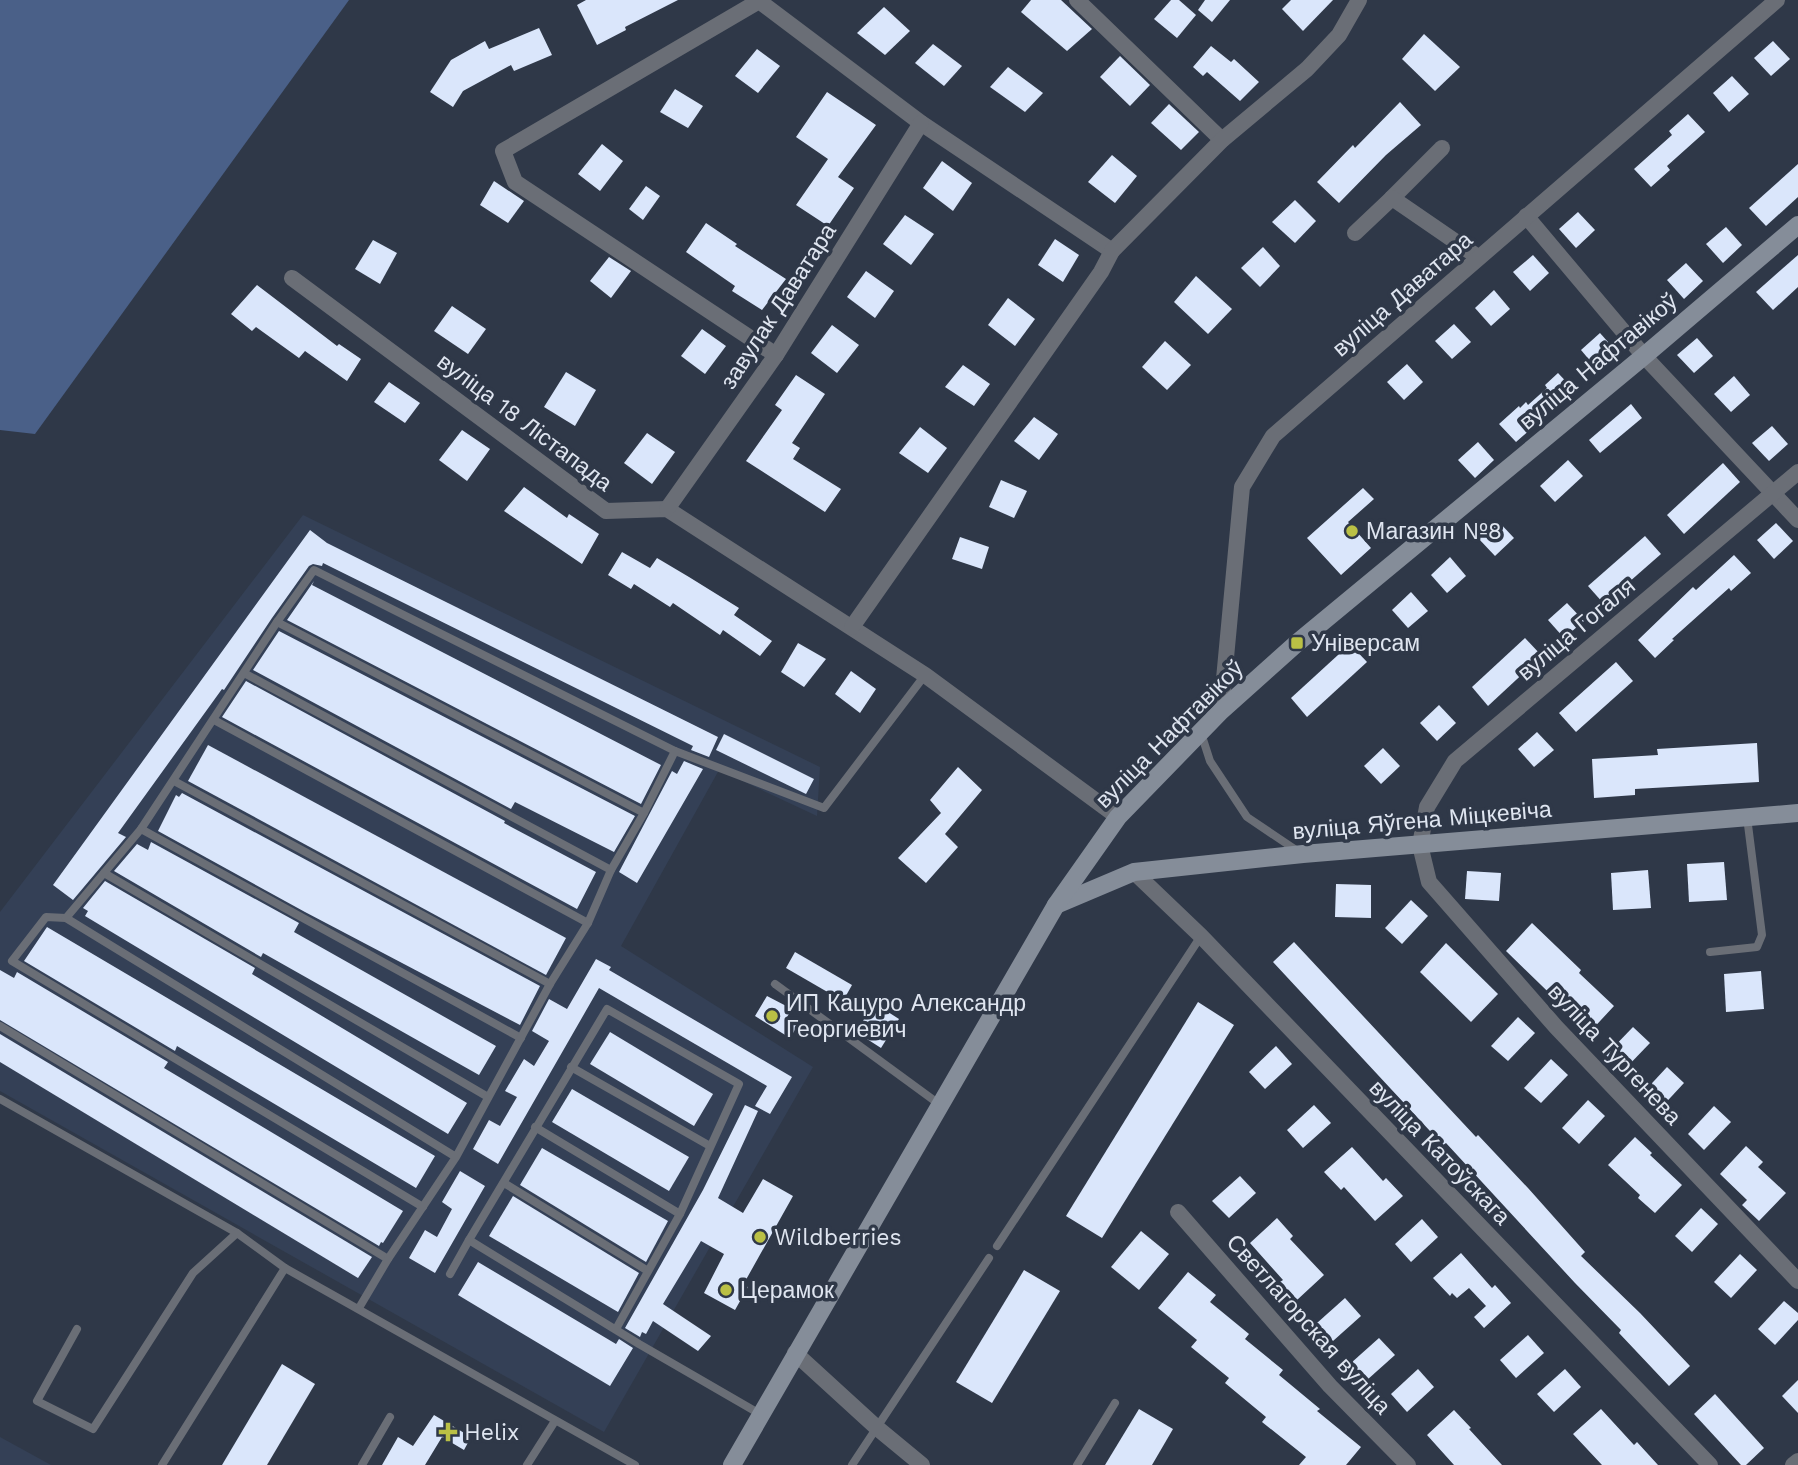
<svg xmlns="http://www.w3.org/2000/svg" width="1798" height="1465" font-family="'Work Sans',sans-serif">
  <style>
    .built { fill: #344056 }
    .forest { fill: #4a6088 }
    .building { fill: #dae6fb }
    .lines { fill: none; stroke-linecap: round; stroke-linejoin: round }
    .lane { stroke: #6a6e76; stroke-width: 8 }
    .street { stroke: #6a6e76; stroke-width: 16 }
    .secondary { stroke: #858d99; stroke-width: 18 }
    .poi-dot { fill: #bac045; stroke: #2f3848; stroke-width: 2.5 }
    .labels { text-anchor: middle; stroke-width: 7; stroke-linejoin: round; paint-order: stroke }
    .street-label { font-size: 23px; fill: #dfe5f0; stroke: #2f3848 }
    .poi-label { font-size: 23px; fill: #dfe5f0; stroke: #2f3848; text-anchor: start }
  </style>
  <rect width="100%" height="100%" fill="#2f3848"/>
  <g class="built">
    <path d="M303,515L820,767L817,816L719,770L621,946L813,1067L604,1432L0,1091V912Z"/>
    <path d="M0,1437L51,1465H0Z"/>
  </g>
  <path class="forest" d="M0,0H349L35,434L0,430Z"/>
  <g class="building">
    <path d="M586,0H678L625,27L626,30L597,45L577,5Z"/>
    <path d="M1031,0H1061L1092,29L1067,51L1021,12Z"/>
    <path d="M1171,0H1179L1196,15L1177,38L1154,19Z"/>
    <path d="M1205,0H1230L1212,22L1198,10Z"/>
    <path d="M1291,0H1333L1303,31L1282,9Z"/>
    <path d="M884,7L910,31L885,55L857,33Z"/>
    <path d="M539,28L552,55L514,71L511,65L463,91L453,107L430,92L451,60L485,41L489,49Z"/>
    <path d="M1424,34L1460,67L1435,91L1402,59Z"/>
    <path d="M1773,41L1790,59L1771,76L1754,58Z"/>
    <path d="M933,44L962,66L944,86L915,63Z"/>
    <path d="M1211,46L1231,62L1234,59L1259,82L1240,101L1207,72L1203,76L1193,67Z"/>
    <path d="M757,49L780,66L758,93L735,76Z"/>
    <path d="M1120,56L1150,85L1130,106L1100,77Z"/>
    <path d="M1008,67L1043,93L1025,112L990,87Z"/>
    <path d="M1732,76L1749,94L1729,112L1713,93Z"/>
    <path d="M675,89L703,106L688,128L660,112Z"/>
    <path d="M827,92L876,125L838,177L854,188L828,226L796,205L828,159L796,137Z"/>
    <path d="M1400,102L1421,125L1386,155L1339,203L1317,182L1353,145L1355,148Z"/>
    <path d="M1169,104L1199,132L1181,150L1151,123Z"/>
    <path d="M1688,114L1705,132L1667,166L1670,170L1651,187L1634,169L1672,135L1669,131Z"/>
    <path d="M602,144L623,161L600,191L578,174Z"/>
    <path d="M1112,155L1137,176L1115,203L1088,182Z"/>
    <path d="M942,161L972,183L953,211L923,188Z"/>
    <path d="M1798,164V197L1766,226L1749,208Z"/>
    <path d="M494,181L524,201L508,223L480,205Z"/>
    <path d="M646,186L660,196L643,220L629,209Z"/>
    <path d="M1295,200L1316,221L1295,243L1272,222Z"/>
    <path d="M1578,212L1595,230L1576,248L1559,229Z"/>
    <path d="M905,215L934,234L911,265L883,244Z"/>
    <path d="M706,223L737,244L735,246L786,279L762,310L732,291L735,286L686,252Z"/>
    <path d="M1726,227L1742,245L1723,263L1706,244Z"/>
    <path d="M1055,239L1079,255L1063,282L1038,265Z"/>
    <path d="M373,240L397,253L380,284L355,269Z"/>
    <path d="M1263,247L1280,266L1260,287L1241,268Z"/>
    <path d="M1533,255L1549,273L1530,291L1513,272Z"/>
    <path d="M1798,255V287L1773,310L1756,292Z"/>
    <path d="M609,257L631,271L611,298L590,281Z"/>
    <path d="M1686,263L1703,281L1684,299L1667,280Z"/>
    <path d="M866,271L894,291L875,318L847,297Z"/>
    <path d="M1196,276L1232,309L1208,334L1174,302Z"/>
    <path d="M257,285L337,346L339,344L361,359L347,381L305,351L299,358L256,327L252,331L231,314Z"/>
    <path d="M1494,290L1510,309L1491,326L1475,308Z"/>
    <path d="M1008,298L1035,319L1015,346L988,325Z"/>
    <path d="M452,306L486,329L468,354L434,331Z"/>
    <path d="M1454,324L1471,342L1452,359L1435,341Z"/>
    <path d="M832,325L859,345L837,373L811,353Z"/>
    <path d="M702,329L726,346L705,374L681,356Z"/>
    <path d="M1600,333L1616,351L1597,369L1581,350Z"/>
    <path d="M1697,338L1713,356L1694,373L1677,355Z"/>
    <path d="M1165,341L1191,365L1167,390L1142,367Z"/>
    <path d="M1407,364L1423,382L1404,400L1387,382Z"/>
    <path d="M963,365L990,384L974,406L945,387Z"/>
    <path d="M566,372L596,390L575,426L544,407Z"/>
    <path d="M1558,373L1575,391L1516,442L1499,424L1519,406L1520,408L1526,402L1528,405L1547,388L1545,385Z"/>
    <path d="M796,375L825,394L792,443L800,448L793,459L841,489L825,512L746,461L782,410L775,405Z"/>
    <path d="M1734,376L1750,395L1731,412L1714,394Z"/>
    <path d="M389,382L420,403L405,423L374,402Z"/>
    <path d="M1631,404L1642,418L1600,453L1589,440Z"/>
    <path d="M1034,417L1058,434L1039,460L1014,441Z"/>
    <path d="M1772,426L1788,444L1769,461L1752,443Z"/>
    <path d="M920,427L947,448L928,473L899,453Z"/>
    <path d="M462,430L490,449L467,481L439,460Z"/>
    <path d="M647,433L675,452L652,484L624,463Z"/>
    <path d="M1478,442L1494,460L1475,478L1458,460Z"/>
    <path d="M1568,460L1583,476L1555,502L1540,486Z"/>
    <path d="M1723,463L1740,482L1684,534L1667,515Z"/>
    <path d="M1001,480L1027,491L1014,518L989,507Z"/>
    <path d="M524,487L567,518L569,514L599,534L582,564L504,511Z"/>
    <path d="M1363,488L1374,499L1348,522L1371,548L1341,575L1307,538Z"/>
    <path d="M1498,521L1514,538L1495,556L1478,538Z"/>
    <path d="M1776,523L1793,541L1774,559L1757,540Z"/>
    <path d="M310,530L327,543L718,737L709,757L691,750L693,746L323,563L322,566L313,564L309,566L272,618L224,690L222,689L118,833L126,837L73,900L53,885Z"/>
    <path d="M1645,536L1661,554L1604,604L1588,586Z"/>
    <path d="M960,537L989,547L982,569L952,559Z"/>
    <path d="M622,552L650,568L657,558L689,577L739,608L734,615L772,641L760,656L723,630L720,635L673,603L670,607L634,584L631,589L608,575Z"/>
    <path d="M1734,555L1751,573L1731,591L1729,588L1672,639L1674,640L1655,658L1638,640L1693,587L1696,590Z"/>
    <path d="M1450,557L1466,576L1447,593L1431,575Z"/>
    <path d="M314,581L312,585L661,765L641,804L287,620Z"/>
    <path d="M1411,592L1428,611L1408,628L1392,610Z"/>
    <path d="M1567,603L1584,621L1564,638L1548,620Z"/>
    <path d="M279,631L635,816L614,852L515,802L511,809L253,670Z"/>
    <path d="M1525,638L1542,656L1488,706L1472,687Z"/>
    <path d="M798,643L826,659L804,687L781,672Z"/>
    <path d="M1350,644L1367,662L1307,717L1291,698Z"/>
    <path d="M1616,662L1633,681L1576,732L1559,713Z"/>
    <path d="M851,671L876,689L860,713L835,694Z"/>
    <path d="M246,681L505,821L504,823L596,872L577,909L222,717Z"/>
    <path d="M1439,705L1456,723L1437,741L1420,723Z"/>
    <path d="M1537,732L1554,750L1534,767L1518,749Z"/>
    <path d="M724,734L814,779L806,794L716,750Z"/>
    <path d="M1757,743L1759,782L1635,789V795L1594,798L1592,759L1658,755L1657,749Z"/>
    <path d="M208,745L566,938L546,975L188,781Z"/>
    <path d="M1383,748L1400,766L1381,784L1364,766Z"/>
    <path d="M684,761L703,769L637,883L619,872L672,771L677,774Z"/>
    <path d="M958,767L982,790L945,834L958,847L926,883L898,858L941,813L930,800Z"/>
    <path d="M182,793L540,986L520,1025L305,912L158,831L176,795L179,797Z"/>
    <path d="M151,842L299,923L294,932L496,1046L479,1075L263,953L261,957L114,871L137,844L148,850Z"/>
    <path d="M1724,862L1727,900L1689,902L1687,864Z"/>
    <path d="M1648,870L1651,908L1613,910L1611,873Z"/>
    <path d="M1467,871L1501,873L1499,901L1465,899Z"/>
    <path d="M105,881L255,968L252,974L467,1103L448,1134L85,916L88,911L83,908Z"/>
    <path d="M1336,884L1371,885V918L1335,917Z"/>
    <path d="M1411,900L1428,916L1402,944L1385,928Z"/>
    <path d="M1532,923L1581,970L1579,973L1614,1006L1588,1034L1571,1018L1573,1016L1506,951Z"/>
    <path d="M47,927L435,1156L416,1188L177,1046L175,1051L24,961Z"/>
    <path d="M1294,942L1476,1137L1478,1135L1528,1188L1585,1252L1581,1256L1640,1313L1690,1366L1669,1386L1619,1333L1621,1330L1575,1283L1446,1143L1443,1145L1273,962Z"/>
    <path d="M1446,943L1498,994L1471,1022L1420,972Z"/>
    <path d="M795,952L852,985L843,1001L786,968Z"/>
    <path d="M596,959L611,967L609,970L792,1077L770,1114L755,1106L767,1086L599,988L498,1164L473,1149L489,1120L500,1126L517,1097L505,1091L524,1059L534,1066L549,1041L532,1031L549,999L567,1009Z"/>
    <path d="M0,970L14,978L17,972L168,1062L164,1068L403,1211L383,1243L381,1242L379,1246L0,1020Z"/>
    <path d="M1761,971L1764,1009L1726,1012L1724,974Z"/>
    <path d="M767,996L792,1009L787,1017L798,1025L790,1038L755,1016Z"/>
    <path d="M1198,1002L1234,1025L1102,1238L1066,1216Z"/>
    <path d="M874,1003L899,1019L881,1048L856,1032Z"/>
    <path d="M1518,1017L1535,1033L1508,1061L1491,1046Z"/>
    <path d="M1633,1027L1650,1043L1623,1071L1606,1055Z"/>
    <path d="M610,1032L713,1094L694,1126L590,1064Z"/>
    <path d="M0,1034L372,1257L358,1278L0,1062Z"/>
    <path d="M1276,1046L1292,1064L1265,1089L1249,1072Z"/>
    <path d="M1551,1059L1568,1075L1541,1103L1524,1088Z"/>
    <path d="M1667,1067L1684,1083L1658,1111L1641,1095Z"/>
    <path d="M572,1089L689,1157L669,1191L552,1122Z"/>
    <path d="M1588,1100L1605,1116L1579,1144L1562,1128Z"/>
    <path d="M745,1105L758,1111L718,1198L743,1213L763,1179L793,1196L743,1285L748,1287L735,1310L704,1293L724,1254L701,1241L663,1304L711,1336L698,1351L653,1321L646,1334L642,1332L640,1337L625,1328L703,1190Z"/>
    <path d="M1314,1105L1331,1123L1303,1148L1287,1130Z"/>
    <path d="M1714,1106L1731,1122L1704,1150L1688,1134Z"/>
    <path d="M1635,1137L1652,1153L1650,1155L1682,1185L1655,1213L1638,1198L1640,1195L1608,1165Z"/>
    <path d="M1746,1146L1763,1162L1758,1167L1786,1193L1759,1221L1742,1205L1747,1200L1720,1174Z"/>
    <path d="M1352,1147L1383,1181L1386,1178L1403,1196L1375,1221L1344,1187L1341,1190L1324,1172Z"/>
    <path d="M542,1148L668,1221L646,1262L520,1185Z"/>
    <path d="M460,1171L485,1186L435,1273L409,1258L425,1230L437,1237L452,1209L442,1202Z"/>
    <path d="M1240,1176L1256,1193L1229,1218L1212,1201Z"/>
    <path d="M513,1196L639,1273L618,1312L489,1236Z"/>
    <path d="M1701,1208L1718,1224L1692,1252L1675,1236Z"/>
    <path d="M1277,1218L1293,1236L1290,1239L1324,1275L1297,1300L1280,1282L1283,1280L1250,1243Z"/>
    <path d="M1422,1219L1438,1237L1411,1262L1395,1244Z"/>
    <path d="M1141,1231L1169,1254L1139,1290L1111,1267Z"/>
    <path d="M1461,1253L1492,1288L1495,1285L1511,1303L1484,1328L1474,1317L1486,1306L1469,1288L1457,1298L1452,1293L1450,1296L1433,1278Z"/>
    <path d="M1740,1254L1757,1270L1731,1298L1714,1282Z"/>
    <path d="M478,1262L616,1344L619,1339L633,1348L610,1386L458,1295Z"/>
    <path d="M1024,1270L1060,1291L992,1403L956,1382Z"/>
    <path d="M1188,1272L1216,1295L1210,1302L1249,1334L1245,1339L1283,1370L1279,1375L1320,1409L1317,1411L1361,1447L1346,1465H1299L1306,1457L1262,1422L1266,1417L1225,1383L1229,1378L1191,1347L1197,1340L1158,1308Z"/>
    <path d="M1345,1298L1361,1316L1333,1341L1317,1323Z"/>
    <path d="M1784,1301L1798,1313V1320L1775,1345L1758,1329Z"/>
    <path d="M1528,1335L1544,1353L1516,1378L1500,1360Z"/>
    <path d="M1379,1338L1395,1355L1367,1380L1351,1363Z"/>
    <path d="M282,1364L315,1384L267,1465H222Z"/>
    <path d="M1418,1369L1434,1387L1407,1412L1391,1394Z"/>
    <path d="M1565,1369L1581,1387L1554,1412L1537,1394Z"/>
    <path d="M1798,1380V1413L1782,1396Z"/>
    <path d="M1715,1394L1764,1448L1746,1465H1741L1694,1414Z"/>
    <path d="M1139,1409L1173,1429L1152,1465H1105Z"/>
    <path d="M1601,1409L1634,1445L1637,1442L1658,1465H1602L1573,1434Z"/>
    <path d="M1454,1410L1471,1428L1469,1429L1502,1465H1454L1427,1435Z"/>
    <path d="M434,1415L471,1437L464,1450L442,1437L425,1465H382L398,1437L413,1446Z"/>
  </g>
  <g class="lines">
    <g class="lane">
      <path d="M277,622L644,813"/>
      <path d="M244,673L611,870"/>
      <path d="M214,720L588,923"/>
      <path d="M1201,733L1210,761L1247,817L1299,852"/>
      <path d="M675,751L824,808L925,675"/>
      <path d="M174,781L550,984"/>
      <path d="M141,829L521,1038"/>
      <path d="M104,873L488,1097"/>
      <path d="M66,918L46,917L12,961L423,1207"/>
      <path d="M1710,952L1757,947L1762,935L1747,817"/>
      <path d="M775,984L939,1104"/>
      <path d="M0,1026L388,1259"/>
      <path d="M571,1067L710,1146"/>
      <path d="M0,1099L237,1233L285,1268"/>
      <path d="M535,1127L680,1214"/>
      <path d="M504,1183L648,1271"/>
      <path d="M997,1246L1201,936"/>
      <path d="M450,1274L469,1240"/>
      <path d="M359,1308L388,1259L456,1157L550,984L588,923L611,870L644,813L675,751L314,570L277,622L141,829L66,918L456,1157"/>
      <path d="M77,1329L37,1401L93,1429L193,1273L237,1233"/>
      <path d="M616,1329L680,1214L739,1084L607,1009L469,1240L639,1344L760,1414"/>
      <path d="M162,1465L285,1268L635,1465"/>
      <path d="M362,1465L390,1417"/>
      <path d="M527,1465L555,1421"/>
      <path d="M852,1465L989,1258"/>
      <path d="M1077,1465L1115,1403"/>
    </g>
    <g class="street">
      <path d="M1077,0L1222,140"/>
      <path d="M1392,198L1442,148"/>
      <path d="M1526,216L1644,356L1798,520"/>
      <path d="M1355,233L1392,198L1478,257"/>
      <path d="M292,278L606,511L667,509L925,675L1118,817"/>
      <path d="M776,355L515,182L503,151L759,1L921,123L1112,251"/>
      <path d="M1798,472L1455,761L1427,807L1420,845L1429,882L1556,1027L1798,1281"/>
      <path d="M667,509L776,355L921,123"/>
      <path d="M852,627L1101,272L1112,251L1222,140L1307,69L1339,35L1359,0"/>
      <path d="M1221,711L1242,487L1273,436L1777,0"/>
      <path d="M1134,872L1201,936L1710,1465"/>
      <path d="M1178,1212L1330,1386L1408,1465"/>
      <path d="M795,1353L876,1427L922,1465"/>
      <path d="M1793,1465L1798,1461"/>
    </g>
    <g class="secondary">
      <path d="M1056,905L1134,872L1303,854L1798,813"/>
      <path d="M732,1465L1056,905L1118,817L1221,711L1297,643L1644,356L1798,225"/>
    </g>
  </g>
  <g class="poi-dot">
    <circle cx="1352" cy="531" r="7"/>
    <rect x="1290" y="636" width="14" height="14" rx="3.5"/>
    <circle cx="772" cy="1016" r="7"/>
    <circle cx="760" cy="1237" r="7"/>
    <circle cx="726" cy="1290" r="7"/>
    <path d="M444.5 1421.5h7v7h7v7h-7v7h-7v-7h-7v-7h7z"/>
  </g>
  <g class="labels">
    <g class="street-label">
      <text transform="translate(1402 294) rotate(-41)" y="8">вуліца Даватара</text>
      <text transform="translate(778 306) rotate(-57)" y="8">завулак Даватара</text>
      <text transform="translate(1598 361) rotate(-40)" y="8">вуліца Нафтавікоў</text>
      <text transform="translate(525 422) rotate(37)" y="8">вуліца 18 Лістапада</text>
      <text transform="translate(1576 629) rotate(-40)" y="8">вуліца Гогаля</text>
      <text transform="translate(1169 734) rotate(-45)" y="8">вуліца Нафтавікоў</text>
      <text transform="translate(1422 820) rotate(-5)" y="8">вуліца Яўгена Міцкевіча</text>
      <text transform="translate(1615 1054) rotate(47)" y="8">вуліца Тургенева</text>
      <text transform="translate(1440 1152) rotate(46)" y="8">вуліца Катоўскага</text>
      <text transform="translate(1309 1324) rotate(48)" y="8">Светлагорская вуліца</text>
    </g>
    <g class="poi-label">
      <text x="1366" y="539">Магазин №8</text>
      <text x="1311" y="651">Універсам</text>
      <text x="786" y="1011">ИП Кацуро Александр<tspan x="786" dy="26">Георгиевич</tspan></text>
      <text x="774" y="1245">Wildberries</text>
      <text x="740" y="1298">Церамок</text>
      <text x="464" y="1440">Helix</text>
    </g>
  </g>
</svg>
